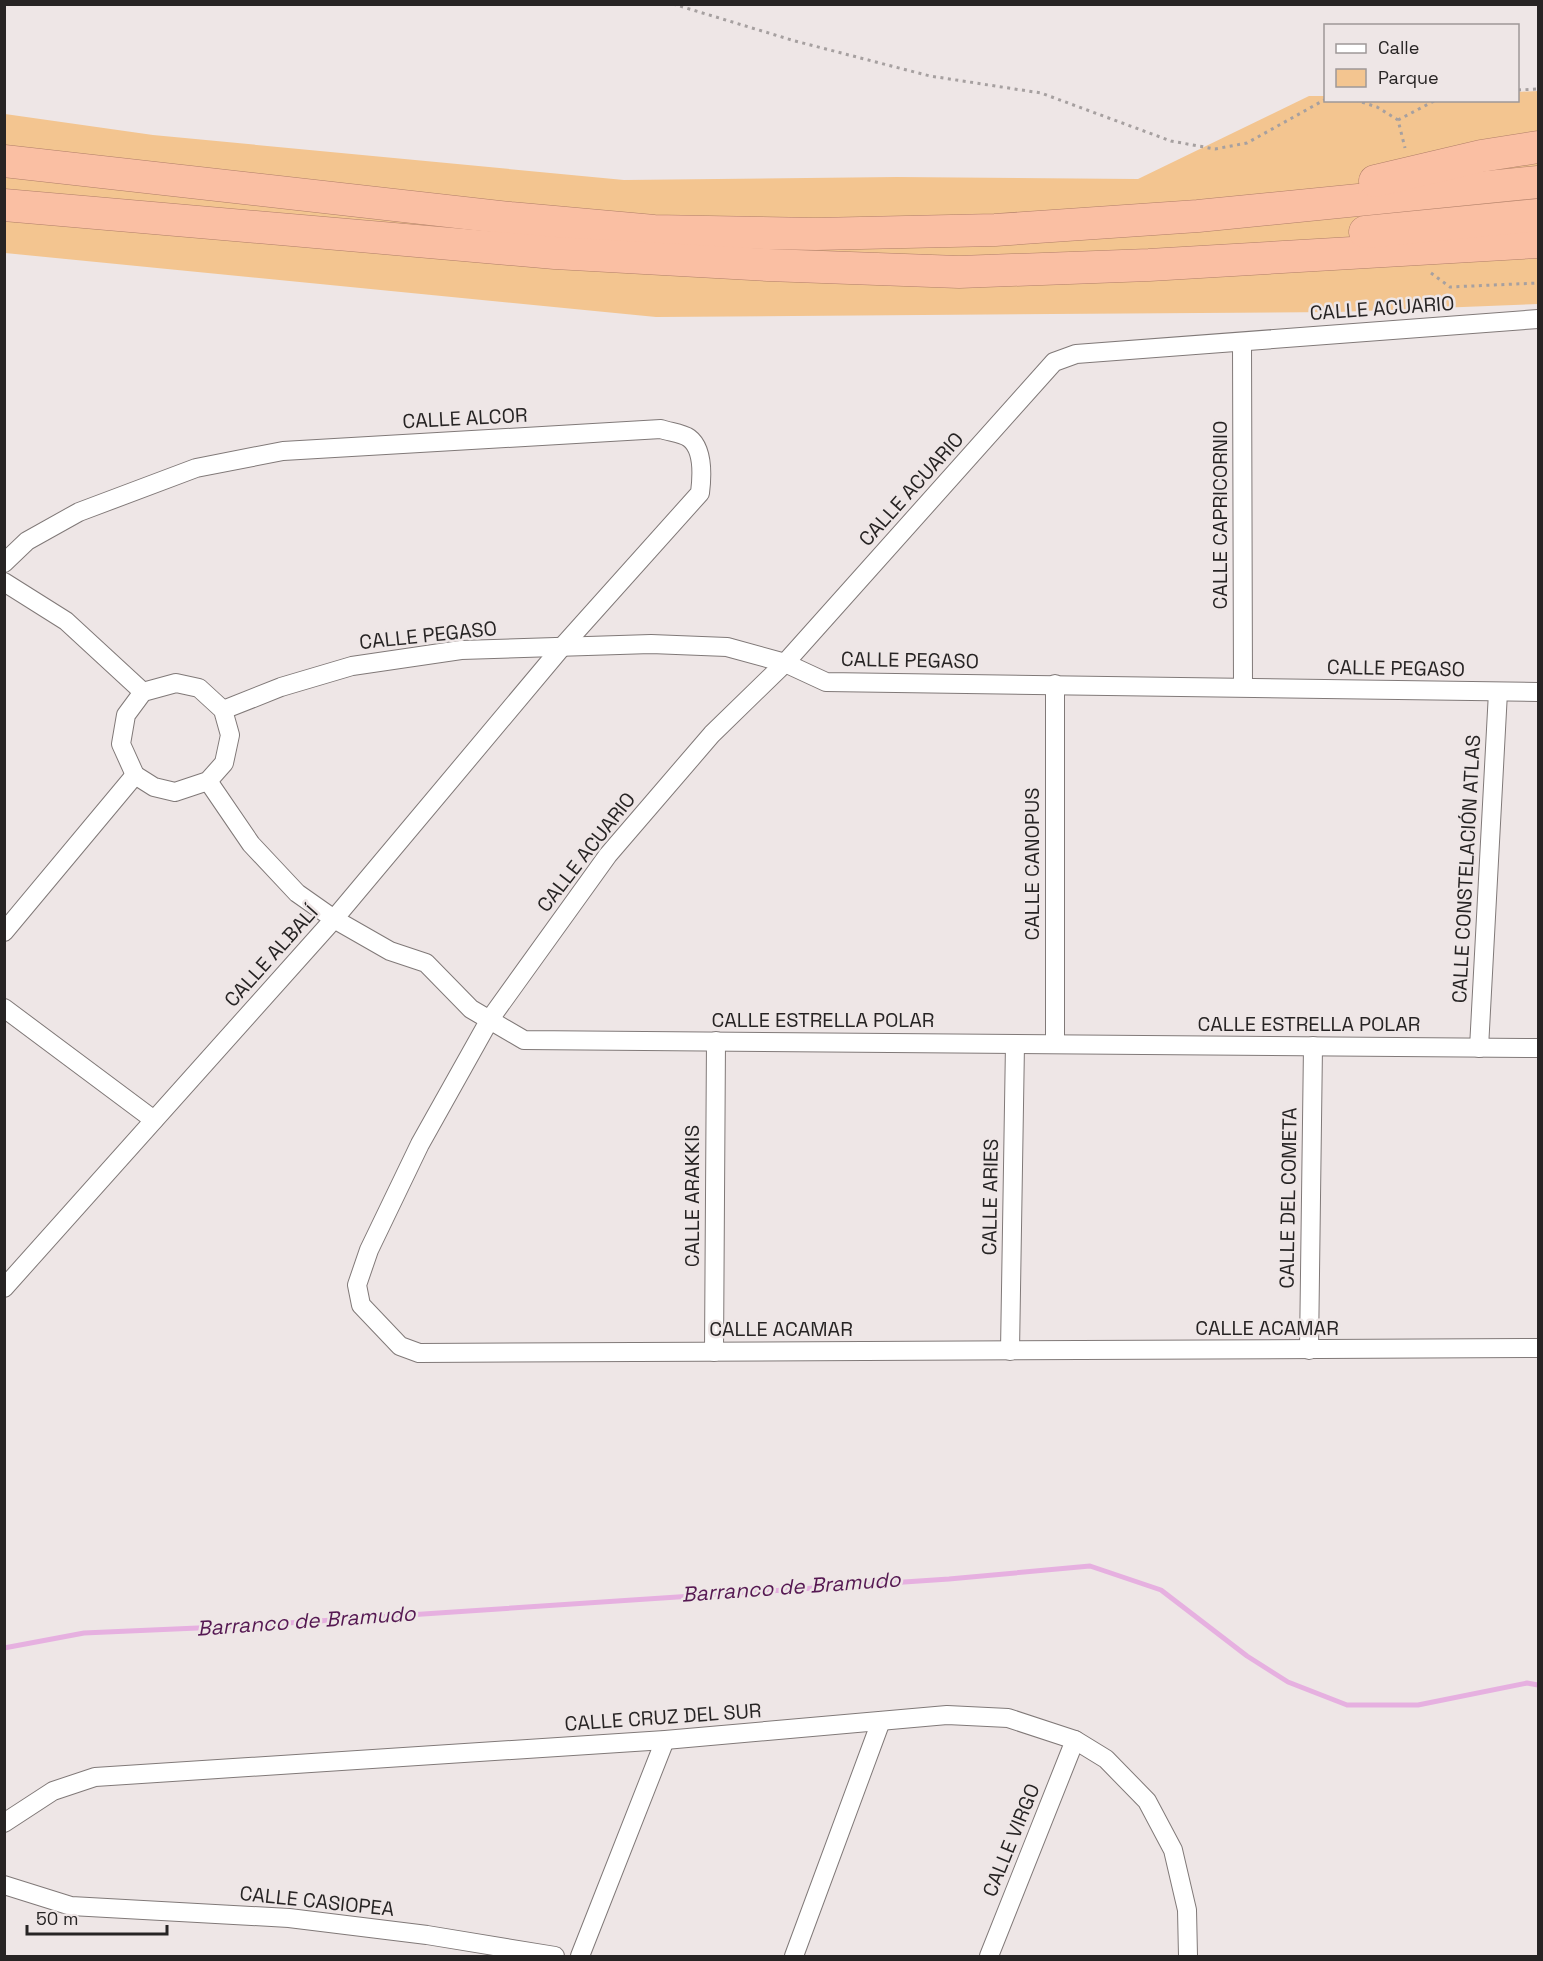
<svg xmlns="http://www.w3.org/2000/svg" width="1543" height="1961" font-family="'Space Grotesk',sans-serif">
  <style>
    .green { fill: #f3c590 }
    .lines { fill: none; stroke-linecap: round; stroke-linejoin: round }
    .stream { stroke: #e6b0e0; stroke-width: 5 }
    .minor-casing { stroke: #807978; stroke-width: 20 }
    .trunk-casing { stroke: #b07e68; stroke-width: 33 }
    .path { stroke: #a6a0a0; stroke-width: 3; stroke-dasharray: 3 4.5; stroke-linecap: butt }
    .minor { stroke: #fff; stroke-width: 18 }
    .trunk { stroke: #fabfa3; stroke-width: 32 }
    .labels { text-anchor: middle; stroke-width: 5; stroke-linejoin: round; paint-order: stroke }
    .street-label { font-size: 20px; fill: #272424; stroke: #eee6e6 }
    .water-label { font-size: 21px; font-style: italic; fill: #551852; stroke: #eee6e6 }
  </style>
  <rect width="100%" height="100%" fill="#eee6e6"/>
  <path class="green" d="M1538,91V304L1337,312L656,317L5,253V114L153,135L624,180L897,177L1138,179L1309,96H1325L1326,100H1518V92Z"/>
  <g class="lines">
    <path class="stream" d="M4,1648L84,1633L243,1626L949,1579L1090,1566L1161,1590L1247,1656L1288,1682L1347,1705H1418L1527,1683L1538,1685"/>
    <defs>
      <g id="minor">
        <path d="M1538,319L1076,354L1054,362L785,663L712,734L608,855L490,1019L420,1144L369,1250L357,1285L361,1305L400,1346L419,1353L1538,1348"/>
        <path d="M1242,343L1243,687"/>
        <path d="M4,563L27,541L79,512L196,468L283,451L661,429C669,432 682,433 689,438C704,449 702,477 700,493L562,647L334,919L4,1288"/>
        <path d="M4,582L66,621L143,692"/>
        <path d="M176,683L199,688L223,710L230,735L224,763L208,781L175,792L154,787L135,775L121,744L126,715L143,692Z"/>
        <path d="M1055,684V1044"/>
        <path d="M223,710L281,687L352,666L461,650L651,644L727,647L785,663L826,682L1538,692"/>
        <path d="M208,781L251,844L297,893L334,919L390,951L426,963L471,1009L524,1040L1538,1048"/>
        <path d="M4,932L135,775"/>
        <path d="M4,1008L154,1120"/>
        <path d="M1479,1048L1498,692"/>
        <path d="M1309,1350L1313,1046"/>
        <path d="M1010,1351L1015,1044"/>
        <path d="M714,1352L716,1041"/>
        <path d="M4,1823L53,1791L95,1777L665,1740L947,1715L1008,1718L1075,1740L1106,1759L1147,1801L1173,1850L1187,1910L1188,1956"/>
        <path d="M4,1885L71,1906L289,1918L427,1935L555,1956"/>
        <path d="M580,1956L665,1740"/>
        <path d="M794,1956L881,1721"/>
        <path d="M989,1956L1075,1740"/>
      </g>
      <g id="trunk">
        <path d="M4,161L510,218L654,231L816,234L995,230L1198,216L1538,182"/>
        <path d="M1375,181L1481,156L1538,147"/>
        <path d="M4,205L555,253L768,265L959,272L1149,265L1538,242"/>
        <path d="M1365,232L1538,215"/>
      </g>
    </defs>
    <use href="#minor" class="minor-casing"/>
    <use href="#trunk" class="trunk-casing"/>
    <g class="path">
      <path d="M673,4L795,41L930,76L1041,93L1171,141L1215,149L1247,143L1326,99"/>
      <path d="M1518,90L1538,89"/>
      <path d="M1355,100L1377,107L1398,120L1405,148"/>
      <path d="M1398,120L1436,100"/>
      <path d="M1431,273L1450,287L1538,283"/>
    </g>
    <use href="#minor" class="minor"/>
    <use href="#trunk" class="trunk"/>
  </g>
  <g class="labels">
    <g class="street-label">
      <text transform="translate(1382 308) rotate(-4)" y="7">CALLE ACUARIO</text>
      <text transform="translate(465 418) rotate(-3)" y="7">CALLE ALCOR</text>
      <text transform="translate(911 489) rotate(-48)" y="7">CALLE ACUARIO</text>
      <text transform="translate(1220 515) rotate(-90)" y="7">CALLE CAPRICORNIO</text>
      <text transform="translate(428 635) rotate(-6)" y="7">CALLE PEGASO</text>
      <text transform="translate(910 660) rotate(1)" y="7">CALLE PEGASO</text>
      <text transform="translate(1396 668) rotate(1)" y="7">CALLE PEGASO</text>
      <text transform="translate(586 852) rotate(-52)" y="7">CALLE ACUARIO</text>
      <text transform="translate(1032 864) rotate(-90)" y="7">CALLE CANOPUS</text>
      <text transform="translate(1466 869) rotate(-87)" y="7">CALLE CONSTELACIÓN ATLAS</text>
      <text transform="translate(271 956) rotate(-48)" y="7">CALLE ALBALÍ</text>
      <text x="823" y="1027">CALLE ESTRELLA POLAR</text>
      <text x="1309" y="1031">CALLE ESTRELLA POLAR</text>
      <text transform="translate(692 1196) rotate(-90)" y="7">CALLE ARAKKIS</text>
      <text transform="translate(990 1197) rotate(-89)" y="7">CALLE ARIES</text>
      <text transform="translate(1288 1198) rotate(-89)" y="7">CALLE DEL COMETA</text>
      <text x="1267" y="1335">CALLE ACAMAR</text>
      <text x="781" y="1336">CALLE ACAMAR</text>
      <text transform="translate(663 1717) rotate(-4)" y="7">CALLE CRUZ DEL SUR</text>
      <text transform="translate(1011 1840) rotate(-68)" y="7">CALLE VIRGO</text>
      <text transform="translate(317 1901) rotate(6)" y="7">CALLE CASIOPEA</text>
    </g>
    <g class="water-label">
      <text transform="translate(791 1587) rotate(-4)" y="7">Barranco de Bramudo</text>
      <text transform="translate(306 1621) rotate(-4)" y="7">Barranco de Bramudo</text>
    </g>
  </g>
  <rect width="1543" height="1961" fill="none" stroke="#272424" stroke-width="12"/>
  <rect x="1324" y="24" width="195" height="78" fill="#eee6e6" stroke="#9e9898" stroke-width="1.5"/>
  <rect x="1336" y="44" width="30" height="9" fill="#ffffff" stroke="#9e9898" stroke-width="1.5"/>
  <text x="1378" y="54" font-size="18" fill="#272424">Calle</text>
  <rect x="1336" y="69" width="30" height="18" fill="#f3c590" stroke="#9e9898" stroke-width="1.5"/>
  <text x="1378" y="84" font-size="18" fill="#272424">Parque</text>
  <path d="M27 1925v9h140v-9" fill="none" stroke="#272424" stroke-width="3"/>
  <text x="36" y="1925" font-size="18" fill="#272424" stroke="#eee6e6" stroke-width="4.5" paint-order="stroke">50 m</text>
</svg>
